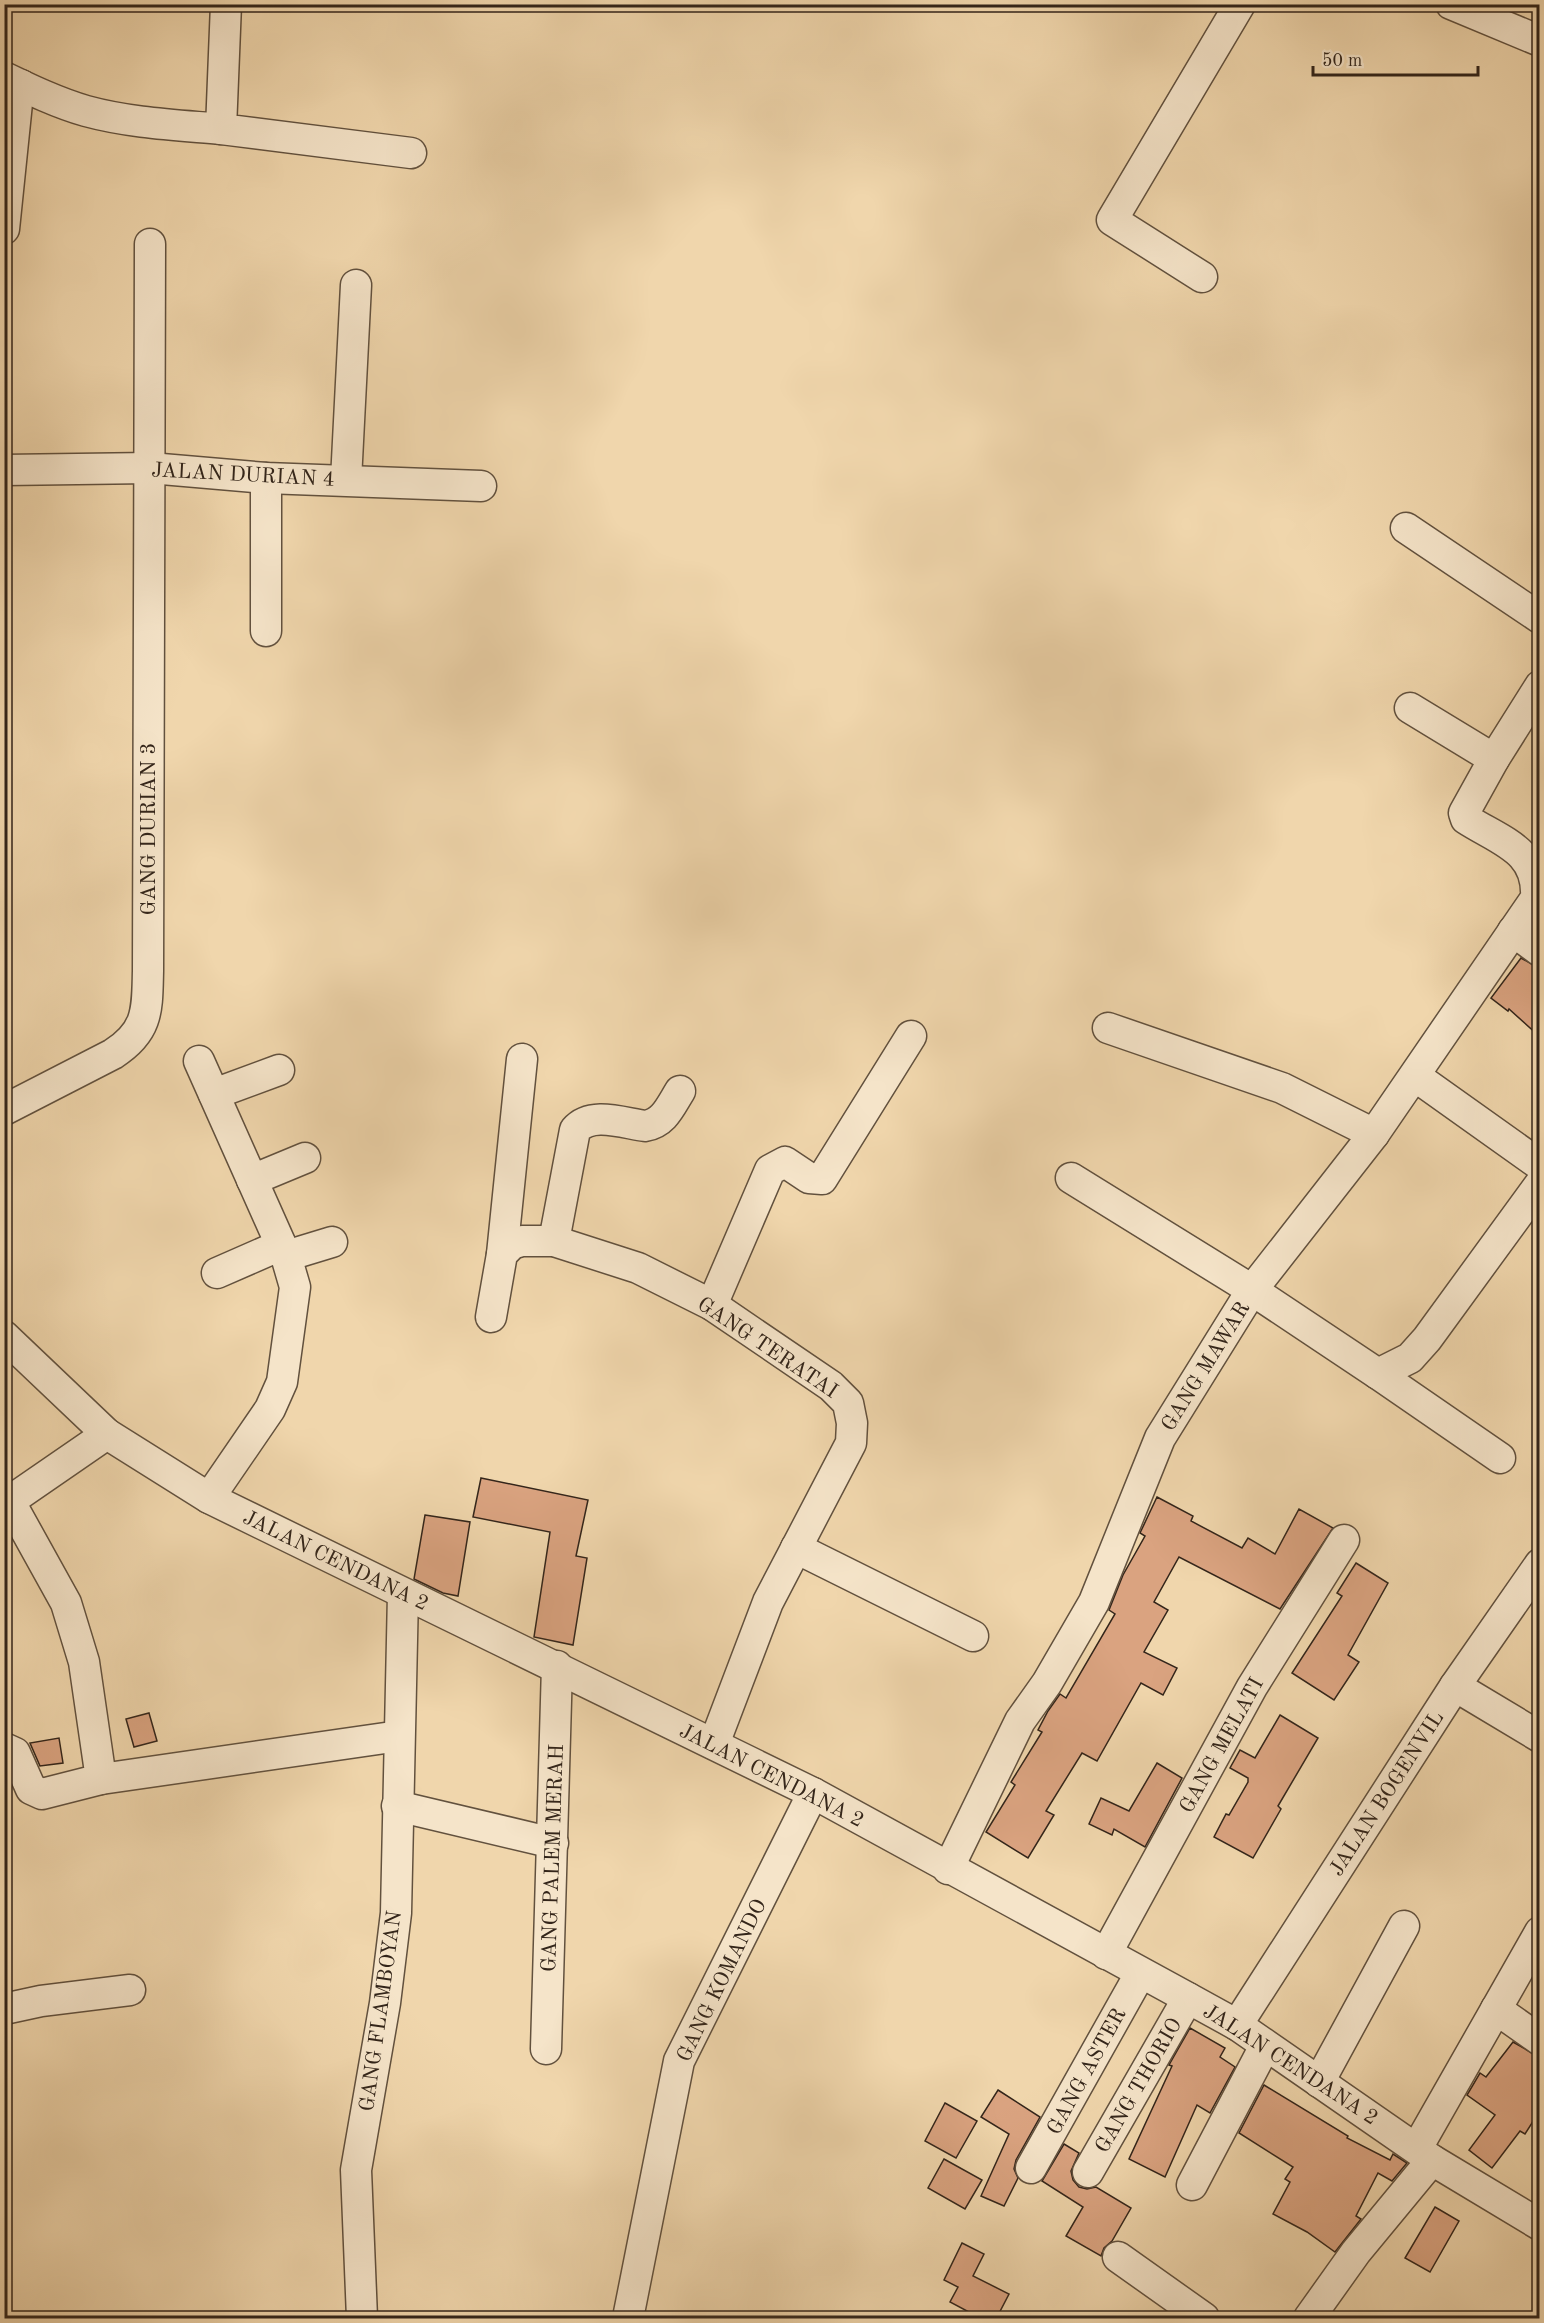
<svg xmlns="http://www.w3.org/2000/svg" width="1544" height="2323" font-family="'Old Standard TT',serif">
  <style>
    .building { fill: #daa380; stroke: #33251a; stroke-width: 1.5 }
    .lines { fill: none; stroke-linecap: round; stroke-linejoin: round }
    .minor-casing { stroke: #62513e; stroke-width: 33 }
    .minor { stroke: #f5e4c9; stroke-width: 30 }
    .labels { text-anchor: middle; stroke-width: 4.5; stroke-linejoin: round; paint-order: stroke }
    .street-label { font-size: 21px; fill: #33251a; stroke: #f5e4c9 }
  </style>
  <rect width="100%" height="100%" fill="#f0d6ac"/>
  <filter id="stains"><feTurbulence type="fractalNoise" baseFrequency=".00333" numOctaves="4"/><feColorMatrix values="0 0 0 0 .2 0 0 0 0 .09 0 0 0 0 .02 0 0 0 .5 -.17"/></filter>
  <radialGradient id="worn" r=".72"><stop offset=".6" stop-color="#630" stop-opacity="0"/><stop offset="1" stop-color="#630" stop-opacity=".3"/></radialGradient>
  <g class="building">
    <path d="M1521,958L1539,968V1036L1509,1009L1508,1011L1491,998Z"/>
    <path d="M481,1478L588,1500L576,1556L587,1558L573,1645L534,1637L550,1532L473,1517Z"/>
    <path d="M1157,1497L1193,1516L1191,1521L1242,1548L1248,1538L1275,1554L1299,1509L1333,1528L1280,1609L1179,1557L1154,1602L1168,1610L1144,1652L1177,1668L1163,1695L1141,1683L1097,1761L1082,1753L1046,1811L1054,1815L1028,1858L986,1832L1015,1785L1011,1782L1042,1732L1038,1730L1048,1711L1060,1694L1066,1698L1115,1614L1109,1610L1123,1575L1145,1536L1140,1533Z"/>
    <path d="M425,1515L470,1522L458,1596L443,1593L414,1579Z"/>
    <path d="M1356,1563L1388,1583L1348,1655L1359,1662L1334,1700L1292,1673L1342,1596L1337,1593Z"/>
    <path d="M149,1713L157,1741L134,1747L126,1719Z"/>
    <path d="M1280,1715L1318,1738L1278,1806L1281,1809L1253,1858L1214,1837L1226,1814L1229,1815L1248,1782V1778L1230,1768L1240,1750L1255,1758Z"/>
    <path d="M59,1738L63,1763L40,1766L30,1743Z"/>
    <path d="M1157,1763L1182,1778L1145,1847L1114,1829L1112,1835L1089,1824L1101,1798L1129,1811Z"/>
    <path d="M1190,2028L1225,2048L1220,2057L1235,2067L1210,2113L1197,2105L1165,2177L1129,2159L1172,2066L1169,2065Z"/>
    <path d="M1513,2042L1539,2057V2112L1525,2134L1520,2131L1492,2168L1469,2150L1495,2115L1467,2095L1480,2073L1486,2077Z"/>
    <path d="M1264,2085L1348,2136L1347,2138L1390,2160L1393,2154L1407,2163L1392,2181L1378,2173L1356,2216L1361,2219L1335,2252L1307,2232L1273,2214L1290,2182L1285,2179L1293,2167L1239,2133Z"/>
    <path d="M998,2090L1040,2117L1016,2160L1014,2169L1018,2178L1004,2206L981,2196L1009,2134L981,2117Z"/>
    <path d="M945,2103L977,2121L956,2158L925,2141Z"/>
    <path d="M1064,2144L1079,2153L1071,2171L1073,2180L1079,2187L1087,2189L1096,2187L1131,2208L1112,2241L1104,2248L1101,2256L1066,2236L1083,2207L1042,2181Z"/>
    <path d="M944,2159L982,2180L965,2209L928,2188Z"/>
    <path d="M1435,2207L1459,2221L1430,2272L1405,2258Z"/>
    <path d="M962,2243L984,2254L973,2276L1009,2294L996,2319H982L950,2302L958,2287L944,2280Z"/>
  </g>
  <g class="lines">
    <defs>
      <g id="minor">
        <path d="M226,4L221,129L411,153"/>
        <path d="M1451,4L1540,41"/>
        <path d="M4,77C31,90 58,103 86,111C130,123 176,125 221,129"/>
        <path d="M4,229L17,103L21,85"/>
        <path d="M1202,277L1112,220L1240,4"/>
        <path d="M4,470L150,468L266,478L481,486"/>
        <path d="M266,478V631"/>
        <path d="M346,480L356,285"/>
        <path d="M1406,528L1540,618"/>
        <path d="M1410,708L1494,759"/>
        <path d="M1513,931L1540,951"/>
        <path d="M1108,1028L1282,1088L1374,1134"/>
        <path d="M199,1061L286,1256L295,1287L282,1382L270,1409L209,1498"/>
        <path d="M1415,1076L1540,1165"/>
        <path d="M214,1094L279,1070"/>
        <path d="M4,1110L113,1054C149,1031 147,1009 148,971L150,244"/>
        <path d="M1071,1178L1252,1290L1378,1374L1410,1358L1427,1339L1540,1184"/>
        <path d="M252,1180L305,1158"/>
        <path d="M554,1241L575,1130C591,1111 623,1123 645,1126C664,1123 670,1107 680,1091"/>
        <path d="M502,1254L522,1059"/>
        <path d="M286,1256L332,1242"/>
        <path d="M217,1273L281,1245"/>
        <path d="M712,1305L770,1170L785,1162L809,1178L822,1179L911,1036"/>
        <path d="M491,1317L502,1254L512,1244L522,1241H554L638,1268L712,1305L831,1386L848,1403L852,1423L851,1443L768,1602L714,1744"/>
        <path d="M4,1336L107,1434L209,1498L813,1793L1188,1998L1237,2025L1432,2160L1540,2225"/>
        <path d="M1378,1374L1500,1458"/>
        <path d="M4,1505L107,1434"/>
        <path d="M796,1548L973,1636"/>
        <path d="M1455,1686L1540,1737"/>
        <path d="M4,1748L15,1753L31,1789L42,1794L101,1779L84,1662L66,1603L10,1502"/>
        <path d="M101,1779L399,1736"/>
        <path d="M397,1806L553,1843"/>
        <path d="M948,1869L1020,1721L1047,1683L1094,1602L1160,1438L1252,1290L1374,1134L1536,898C1539,850 1500,841 1466,819L1464,813L1494,759L1540,686"/>
        <path d="M1106,1954L1252,1687L1344,1540"/>
        <path d="M4,2009L41,2001L130,1990"/>
        <path d="M1496,2009L1540,2040"/>
        <path d="M1237,2025L1455,1686L1540,1564"/>
        <path d="M546,2049L557,1666"/>
        <path d="M1319,2082L1404,1926"/>
        <path d="M1417,2148L1540,1932"/>
        <path d="M1031,2168L1140,1974"/>
        <path d="M1088,2172L1188,1998"/>
        <path d="M1192,2185L1265,2046"/>
        <path d="M1118,2257L1204,2318"/>
        <path d="M362,2318L356,2170L385,2003L396,1913L403,1594"/>
        <path d="M628,2318L679,2061L813,1793"/>
        <path d="M1309,2318L1356,2252L1432,2160"/>
      </g>
    </defs>
    <use href="#minor" class="minor-casing"/>
    <use href="#minor" class="minor"/>
  </g>
  <g class="labels">
    <g class="street-label">
      <text transform="translate(243 474) rotate(3)" y="7">JALAN DURIAN 4</text>
      <text transform="translate(148 829) rotate(-90)" y="7">GANG DURIAN 3</text>
      <text transform="translate(768 1347) rotate(34)" y="7">GANG TERATAI</text>
      <text transform="translate(1205 1366) rotate(-58)" y="7">GANG MAWAR</text>
      <text transform="translate(336 1560) rotate(26)" y="7">JALAN CENDANA 2</text>
      <text transform="translate(1221 1745) rotate(-61)" y="7">GANG MELATI</text>
      <text transform="translate(772 1775) rotate(27)" y="7">JALAN CENDANA 2</text>
      <text transform="translate(1386 1793) rotate(-57)" y="7">JALAN BOGENVIL</text>
      <text transform="translate(552 1858) rotate(-88)" y="7">GANG PALEM MERAH</text>
      <text transform="translate(721 1980) rotate(-64)" y="7">GANG KOMANDO</text>
      <text transform="translate(380 2011) rotate(-82)" y="7">GANG FLAMBOYAN</text>
      <text transform="translate(1291 2064) rotate(33)" y="7">JALAN CENDANA 2</text>
      <text transform="translate(1086 2071) rotate(-61)" y="7">GANG ASTER</text>
      <text transform="translate(1138 2085) rotate(-60)" y="7">GANG THORIO</text>
    </g>
  </g>
  <rect width="1544" height="2323" fill="none" stroke="#f0d6ac" stroke-width="24"/>
  <rect x="6" y="6" width="1532" height="2311" fill="none" stroke="#33251a" stroke-width="3"/>
  <rect x="12" y="12" width="1520" height="2299" fill="none" stroke="#33251a" stroke-width="1.5"/>
  <path d="M1313 66v9h165v-9" fill="none" stroke="#33251a" stroke-width="3"/>
  <text x="1322" y="66" font-size="18" fill="#33251a" stroke="#f5e4c9" stroke-width="4.5" paint-order="stroke">50 m</text>
  <rect width="100%" height="100%" filter="url(#stains)"/>
  <rect width="100%" height="100%" fill="url(#worn)"/>
</svg>
